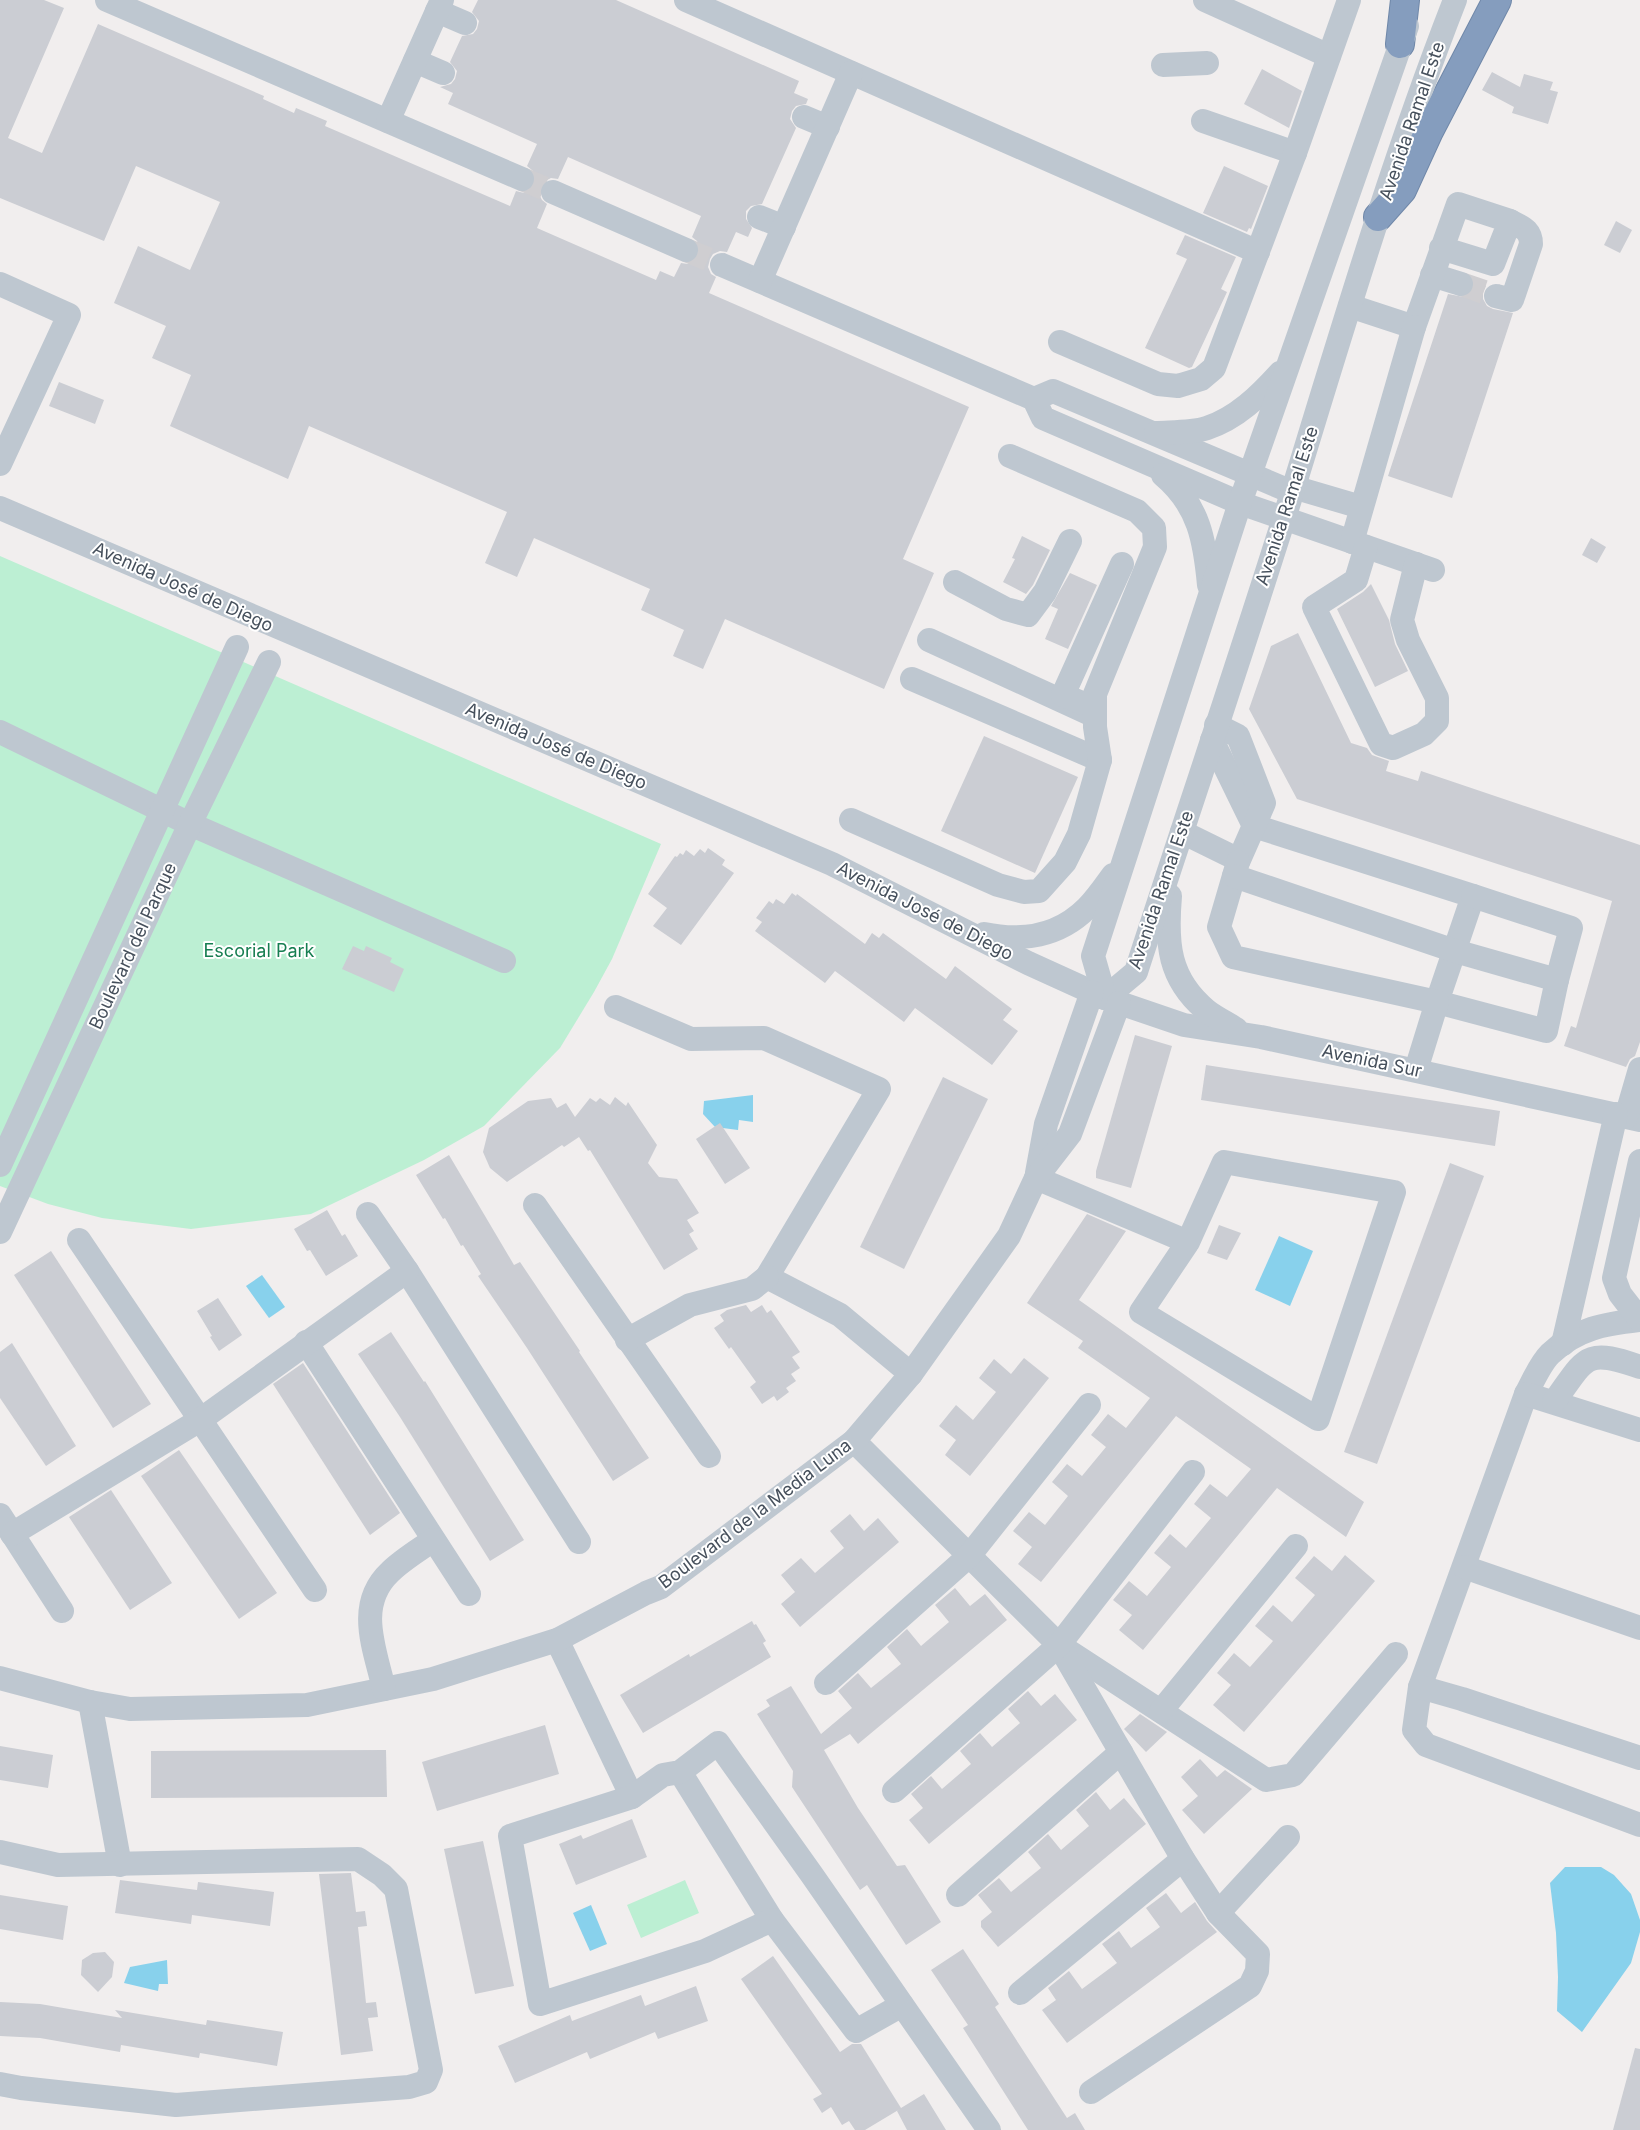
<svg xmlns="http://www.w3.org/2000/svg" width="1640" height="2130" font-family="Inter,sans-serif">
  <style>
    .green { fill: #bcefd3 }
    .water { fill: #88d1ec }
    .building { fill: #cbcdd3; fill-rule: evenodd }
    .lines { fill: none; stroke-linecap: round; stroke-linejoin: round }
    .minor-tunnel { stroke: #cfced1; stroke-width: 24; stroke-dasharray: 24 12; stroke-linecap: butt }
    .highway-casing { stroke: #7088a9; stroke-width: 30 }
    .minor { stroke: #bec7d0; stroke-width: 24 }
    .highway { stroke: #859dbe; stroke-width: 28 }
    .labels { text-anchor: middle; stroke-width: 4; stroke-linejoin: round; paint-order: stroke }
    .street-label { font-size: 18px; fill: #46505c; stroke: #fff }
    .park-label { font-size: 18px; fill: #167e51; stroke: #fff }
  </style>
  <rect width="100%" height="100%" fill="#f1eeee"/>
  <g class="green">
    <path d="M0,556L661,844L612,959L594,992L560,1048L484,1126L424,1160L311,1214L191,1229L102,1218L48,1204L0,1186Z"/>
    <path d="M685,1880L699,1913L641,1938L627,1905Z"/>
  </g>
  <g class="water">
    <path d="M753,1095V1122L739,1120L738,1130L715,1127L703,1114L704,1101Z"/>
    <path d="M1279,1236L1313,1251L1290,1306L1255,1290Z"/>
    <path d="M262,1275L285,1307L269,1318L246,1286Z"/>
    <path d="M1565,1867H1601L1614,1875L1631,1894L1640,1920V1932L1631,1963L1582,2032L1557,2011L1558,1977L1556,1933L1550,1883Z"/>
    <path d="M591,1905L607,1944L590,1951L573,1913Z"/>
    <path d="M167,1960L168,1984H159L158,1991L124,1983L130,1967Z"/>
  </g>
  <g class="building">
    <path d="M0,0H44L64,8L8,138L42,153L98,24L264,96L263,99L294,113L296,108L327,121L325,126L510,206L516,191L524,193L531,190L535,184L536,177L533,171L527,166L537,144L448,104L453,93L440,87L451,84L455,79L457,71L450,62L462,36L473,34L477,29L479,21L472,12L478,0H616L799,81L794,93L808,99L806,104L796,106L792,111L790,119L796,128L762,204L751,206L746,211V219L752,228L748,237L736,232L727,252L720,251L713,254L710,259L708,267L711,274L716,277L709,293L969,407L903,559L934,573L884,689L725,619L703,669L673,656L684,630L641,610L650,589L534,538L517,577L485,563L507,512L309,426L288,479L170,426L191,375L152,358L166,326L114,303L138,246L190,270L220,202L136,166L104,241L0,198ZM568,157L701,216L692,237L697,241L700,248L698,256L695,261L688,264L681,263L674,277L660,271L656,280L537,228L547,204L542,200L539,194L540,187L545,181L551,178L558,179Z"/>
    <path d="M1262,69L1302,91L1289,128L1244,104Z"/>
    <path d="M1492,72L1520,87L1524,74L1553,82L1550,90L1558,92L1548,124L1512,113L1514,107L1482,90Z"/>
    <path d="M1224,166L1268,186L1251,229L1249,228L1247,232L1203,213Z"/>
    <path d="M1616,221L1632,230L1620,253L1604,245Z"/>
    <path d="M1185,235L1236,257L1221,289L1227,292L1192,367L1189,368L1145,348L1187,259L1176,254Z"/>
    <path d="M1474,282L1486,286L1483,292V299L1487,306L1493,309L1513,313L1452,498L1388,476L1448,294L1464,297L1471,294Z"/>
    <path d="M59,382L104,400L95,424L49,406Z"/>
    <path d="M1022,536L1050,550L1033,585L1026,594L1003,582L1015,559L1012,558Z"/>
    <path d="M1591,538L1606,547L1597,563L1582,555Z"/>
    <path d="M1070,573L1097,585L1068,649L1045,639L1058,609L1051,606Z"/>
    <path d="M1371,584L1389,620L1395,644L1408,671L1375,687L1337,609L1363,592Z"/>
    <path d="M1298,633L1351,743L1367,748L1372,755L1389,761L1386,771L1418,781L1421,771L1640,845V1042L1635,1056L1630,1059L1626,1067L1564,1046L1571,1026L1576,1028L1612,901L1297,799L1249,709L1271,646Z"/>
    <path d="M984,736L1078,777L1035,873L941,831Z"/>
    <path d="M708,848L725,860L722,865L734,873L681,945L653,926L667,908L648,894L675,856L677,857L680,853L683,855L686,850L694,856L700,849L705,853Z"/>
    <path d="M792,893L796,896L797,894L865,944L872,933L879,938L883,933L946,979L955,966L1012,1009L1003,1020L1018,1031L992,1065L915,1008L904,1022L835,971L825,983L755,931L762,922L756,918L769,901L773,904L776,899L784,904Z"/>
    <path d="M353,946L364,951L366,946L392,958L390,962L404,969L394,992L342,969Z"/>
    <path d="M1135,1035L1172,1046L1131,1188L1096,1178V1171Z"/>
    <path d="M1206,1065L1500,1111L1495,1146L1201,1100Z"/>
    <path d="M943,1077L988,1099L904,1269L860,1247Z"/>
    <path d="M615,1097L626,1106L628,1102L657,1145L648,1163L659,1177L677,1179L699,1213L687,1220L694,1231L689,1234L698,1249L664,1270L590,1150L588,1151L579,1137L564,1147L562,1145L507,1182L490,1168L483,1152L489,1128L528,1101L551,1098L557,1108L566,1103L575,1117L590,1098L596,1102L600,1098L610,1105Z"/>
    <path d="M720,1123L750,1168L725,1184L696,1139Z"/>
    <path d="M449,1155L514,1265L520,1262L580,1351L579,1352L649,1458L613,1481L527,1348L478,1276L481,1274L463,1245L461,1246L445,1218L443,1219L416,1175Z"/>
    <path d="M1450,1163L1484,1176L1377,1464L1344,1452Z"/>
    <path d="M327,1210L342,1236L345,1234L358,1256L326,1276L310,1250L307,1251L294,1229Z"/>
    <path d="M1087,1214L1126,1231L1079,1300L1364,1502L1346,1537L1277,1488L1143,1650L1119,1630L1132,1615L1113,1600L1129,1581L1147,1596L1171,1567L1154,1553L1170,1534L1186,1548L1211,1518L1194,1504L1210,1484L1227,1497L1251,1469L1176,1416L1041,1582L1018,1564L1032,1547L1013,1531L1029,1512L1045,1525L1068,1496L1052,1482L1067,1464L1082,1476L1106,1447L1091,1435L1108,1414L1126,1428L1150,1398L1078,1348L1083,1341L1027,1303Z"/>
    <path d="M1219,1225L1241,1233L1227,1260L1207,1253Z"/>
    <path d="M51,1251L151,1404L113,1428L14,1275Z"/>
    <path d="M218,1298L242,1335L219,1351L210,1337L212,1336L197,1311Z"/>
    <path d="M746,1305L751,1312L762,1305L767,1313L771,1310L800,1352L792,1357L800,1368L791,1374L796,1381L786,1388L789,1392L777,1401L774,1396L762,1404L750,1387L756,1382L731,1347L729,1349L714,1328L724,1321L720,1315L727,1310Z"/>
    <path d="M391,1332L424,1382L425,1381L524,1540L490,1561L400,1417L358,1354Z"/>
    <path d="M12,1343L76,1446L46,1466L0,1398V1352Z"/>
    <path d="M1024,1358L1049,1378L970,1476L945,1455L956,1440L939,1426L956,1405L973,1420L996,1392L979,1378L994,1359L1011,1374Z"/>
    <path d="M303,1363L400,1513L370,1535L273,1384Z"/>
    <path d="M179,1450L277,1593L239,1619L141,1476Z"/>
    <path d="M111,1490L172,1583L130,1610L69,1517Z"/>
    <path d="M850,1514L864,1531L878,1518L899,1542L800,1627L781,1604L795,1592L781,1575L801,1558L815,1573L844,1548L830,1531Z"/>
    <path d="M1345,1555L1375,1581L1244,1732L1213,1705L1231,1685L1217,1673L1234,1653L1250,1667L1273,1641L1255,1626L1273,1605L1292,1622L1315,1595L1295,1578L1314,1556L1332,1571Z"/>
    <path d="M955,1588L970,1606L985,1594L1007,1620L858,1744L850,1734L824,1750L858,1808L897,1866L905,1865L941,1922L906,1945L867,1885L860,1890L792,1787L793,1771L757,1714L770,1706L766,1700L791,1686L821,1734L852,1708L838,1691L858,1673L871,1688L901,1664L887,1647L907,1629L921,1646L949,1622L935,1605Z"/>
    <path d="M752,1621L754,1625L756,1624L766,1641L763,1643L771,1657L643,1733L620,1695L689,1654L690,1657Z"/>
    <path d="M1028,1691L1041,1706L1055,1694L1077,1720L929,1844L909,1820L923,1808L911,1794L931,1776L942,1789L971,1764L960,1751L980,1733L992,1747L1020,1723L1008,1709Z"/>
    <path d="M1140,1714L1167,1732L1146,1752L1124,1729Z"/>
    <path d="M545,1725L559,1774L437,1811L422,1762Z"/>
    <path d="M0,1746L53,1755L48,1788L0,1780Z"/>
    <path d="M386,1750L387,1797L151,1798V1751Z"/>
    <path d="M1200,1759L1217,1777L1225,1770L1252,1789L1204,1834L1182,1810L1198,1796L1181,1777Z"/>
    <path d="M1096,1792L1110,1810L1124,1798L1146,1824L998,1947L981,1927V1921L992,1912L978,1895L999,1878L1011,1892L1041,1868L1028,1852L1048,1834L1061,1850L1089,1826L1076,1810Z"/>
    <path d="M632,1819L647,1857L576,1885L559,1844L581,1835L583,1839Z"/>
    <path d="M483,1841L514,1986L475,1994L444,1849Z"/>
    <path d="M351,1873L356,1912L365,1911L367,1926L358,1927L366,2003L376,2002L378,2017L368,2018L373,2051L341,2055L319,1874Z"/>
    <path d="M120,1880L197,1890L198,1882L274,1892L270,1926L192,1915L191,1924L115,1913Z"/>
    <path d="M1166,1893L1181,1913L1195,1902L1207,1921L1217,1932L1067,2043L1042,2010L1056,2000L1048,1988L1069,1971L1082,1989L1117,1963L1102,1944L1119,1931L1131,1948L1160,1927L1146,1908Z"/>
    <path d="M0,1895L68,1906L63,1940L0,1929Z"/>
    <path d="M963,1949L999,2004L995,2007L1067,2118L1075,2113L1085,2130H1028L963,2028L968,2025L931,1970Z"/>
    <path d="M105,1952L114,1962L112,1977L98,1992L81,1975L82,1960L93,1953Z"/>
    <path d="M773,1956L840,2052L852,2044H861L901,2108L924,2094L946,2130H907L897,2111L900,2109L865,2130H855L849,2121L842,2125L831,2107L822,2113L813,2099L822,2094L741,1979Z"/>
    <path d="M696,1986L708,2021L658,2039L655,2032L590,2059L587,2052L515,2083L498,2046L570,2015L572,2021L641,1995L645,2006Z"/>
    <path d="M0,2002L40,2004L122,2018L115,2010L206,2025L207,2020L283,2032L277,2066L200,2053L199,2058L121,2045L120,2052L40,2038L0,2036Z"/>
    <path d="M1635,2048L1640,2049V2130H1613Z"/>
  </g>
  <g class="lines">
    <g class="minor-tunnel">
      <path d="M522,179L553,192"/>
      <path d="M686,250L722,265"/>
      <path d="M1461,284L1496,296"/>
    </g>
    <defs>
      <g id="highway">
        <path d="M1400,44L1405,0"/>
        <path d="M1378,217L1402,190L1429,131L1497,0"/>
      </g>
    </defs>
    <use href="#highway" class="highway-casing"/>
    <g class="minor">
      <path d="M107,0L522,179"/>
      <path d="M686,0L1258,252"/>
      <path d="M1205,0L1329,56"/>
      <path d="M437,11L465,23"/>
      <path d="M415,61L443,73"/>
      <path d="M1163,65L1207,63"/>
      <path d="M804,117L828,127"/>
      <path d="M388,121L442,0"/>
      <path d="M1203,121L1295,153"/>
      <path d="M553,192L686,250"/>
      <path d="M759,217L784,227"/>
      <path d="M722,265L1034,399L1043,418L1240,503L1433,570"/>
      <path d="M1432,275L1461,284"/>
      <path d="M760,281L851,73"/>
      <path d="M0,284L69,315L0,464"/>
      <path d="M1496,296L1512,300L1531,244C1531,229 1521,227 1510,221"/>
      <path d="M1350,306L1414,327L1458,204L1510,221L1493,264L1441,248"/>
      <path d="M1060,342L1158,384L1178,386L1201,379L1214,368L1295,153L1349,0"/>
      <path d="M1034,399L1053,391L1292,492"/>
      <path d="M1156,433C1172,432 1192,433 1207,428C1237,418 1259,396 1280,373"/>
      <path d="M1163,475C1199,505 1205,541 1209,585"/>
      <path d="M1293,487L1361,507"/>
      <path d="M0,508L832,864L1028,963L1105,998L1184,1025L1261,1037L1640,1120"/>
      <path d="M1352,542L1414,327"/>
      <path d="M1366,547L1356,580L1314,607L1381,744L1393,748L1424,734L1437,721V698L1408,640L1402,620L1416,564"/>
      <path d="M955,582L1006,609L1028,615L1045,592L1070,541"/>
      <path d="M929,640L1095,716"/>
      <path d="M912,679L1100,760"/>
      <path d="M1082,703L1063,695L1122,564"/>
      <path d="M0,732L190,824L504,961"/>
      <path d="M1212,740L1254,826L1473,896L1437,1002L1546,1031L1557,980"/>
      <path d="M851,820L998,885L1024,892L1039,891L1065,862L1079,834L1100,760L1095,727V694L1155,547L1154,528L1137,511L1010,456"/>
      <path d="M1182,832L1239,860L1264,803L1238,736L1216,725"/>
      <path d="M1238,862L1219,927L1233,957L1437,1002L1416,1070"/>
      <path d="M1234,876L1455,951L1557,980L1571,928L1473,896"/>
      <path d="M1170,896C1166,943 1168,979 1207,1011C1216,1018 1227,1023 1236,1029"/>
      <path d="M984,934C1022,942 1059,936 1087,908C1097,898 1105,886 1113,875"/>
      <path d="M1105,998L1136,972C1188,812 1242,653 1292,493C1343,327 1392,161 1455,0"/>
      <path d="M1105,998L1093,956L1240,503L1407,26"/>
      <path d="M616,1007L691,1039L764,1038L879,1089L767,1277L840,1315L911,1374"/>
      <path d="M1626,1117L1640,1069"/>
      <path d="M0,1165L237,647"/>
      <path d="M1037,1173L1046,1124L1092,992"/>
      <path d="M1036,1178L1188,1242L1141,1312L1318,1419L1394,1192L1224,1162L1188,1242"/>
      <path d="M535,1205L709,1456"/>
      <path d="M368,1214L407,1271L579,1542"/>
      <path d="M0,1232L190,824L269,662"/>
      <path d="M79,1240L315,1590"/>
      <path d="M1640,1320C1605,1324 1577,1328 1550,1354C1540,1364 1533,1381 1526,1394L1420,1687L1414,1730L1426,1745L1640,1825"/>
      <path d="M1640,1320L1620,1294L1614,1278L1640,1161"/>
      <path d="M627,1340L690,1305L752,1289L767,1277"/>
      <path d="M306,1342L469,1594"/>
      <path d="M1563,1344L1616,1114"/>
      <path d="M1526,1394L1640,1430"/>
      <path d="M1554,1402C1586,1358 1584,1347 1640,1367"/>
      <path d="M854,1441L1059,1645L1266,1780L1293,1775L1396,1654"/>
      <path d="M0,1515L62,1611"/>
      <path d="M12,1534L200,1420L407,1271"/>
      <path d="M1464,1567L1640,1628"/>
      <path d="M557,1640L632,1797"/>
      <path d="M1061,1649L1183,1859L1218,1913L1258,1954L1257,1971L1250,1986L1091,2092"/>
      <path d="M0,1678L90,1702L130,1709L307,1705L433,1679L557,1640L646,1593L661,1587L854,1441L911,1374L1009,1236L1036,1178L1070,1134L1119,1003"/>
      <path d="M826,1683L969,1556L1089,1405"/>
      <path d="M1420,1687L1462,1699L1640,1758"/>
      <path d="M384,1689C375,1649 355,1605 390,1572C402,1560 419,1550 433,1540"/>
      <path d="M90,1702L120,1865"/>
      <path d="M1161,1711L1296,1546"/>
      <path d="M680,1772L772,1920L856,2031L902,2005"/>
      <path d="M894,1791L1059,1645L1193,1472"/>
      <path d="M0,1852L58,1865L358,1859L382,1875L396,1889L431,2070L426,2082L409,2087L176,2105L21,2088L0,2084"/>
      <path d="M958,1895L1121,1752"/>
      <path d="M1218,1913L1288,1837"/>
      <path d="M772,1920L705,1951L540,2004L510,1836L632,1797L663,1775L680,1772L718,1743L812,1875L989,2130"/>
      <path d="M1020,1993L1183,1859"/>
    </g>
    <use href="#highway" class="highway"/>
  </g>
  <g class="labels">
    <g class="street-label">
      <text transform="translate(1412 121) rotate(-71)" y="6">Avenida Ramal Este</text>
      <text transform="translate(1287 506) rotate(-72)" y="6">Avenida Ramal Este</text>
      <text transform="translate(183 587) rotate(24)" y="6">Avenida José de Diego</text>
      <text transform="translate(556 746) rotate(23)" y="6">Avenida José de Diego</text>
      <text transform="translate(1161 890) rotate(-71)" y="6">Avenida Ramal Este</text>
      <text transform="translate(925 911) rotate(27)" y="6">Avenida José de Diego</text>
      <text transform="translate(133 946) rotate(-65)" y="6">Boulevard del Parque</text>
      <text transform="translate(1372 1061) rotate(12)" y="6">Avenida Sur</text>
      <text transform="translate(755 1514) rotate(-37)" y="6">Boulevard de la Media Luna</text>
    </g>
    <g class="park-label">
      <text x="259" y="957">Escorial Park</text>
    </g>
  </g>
</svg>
